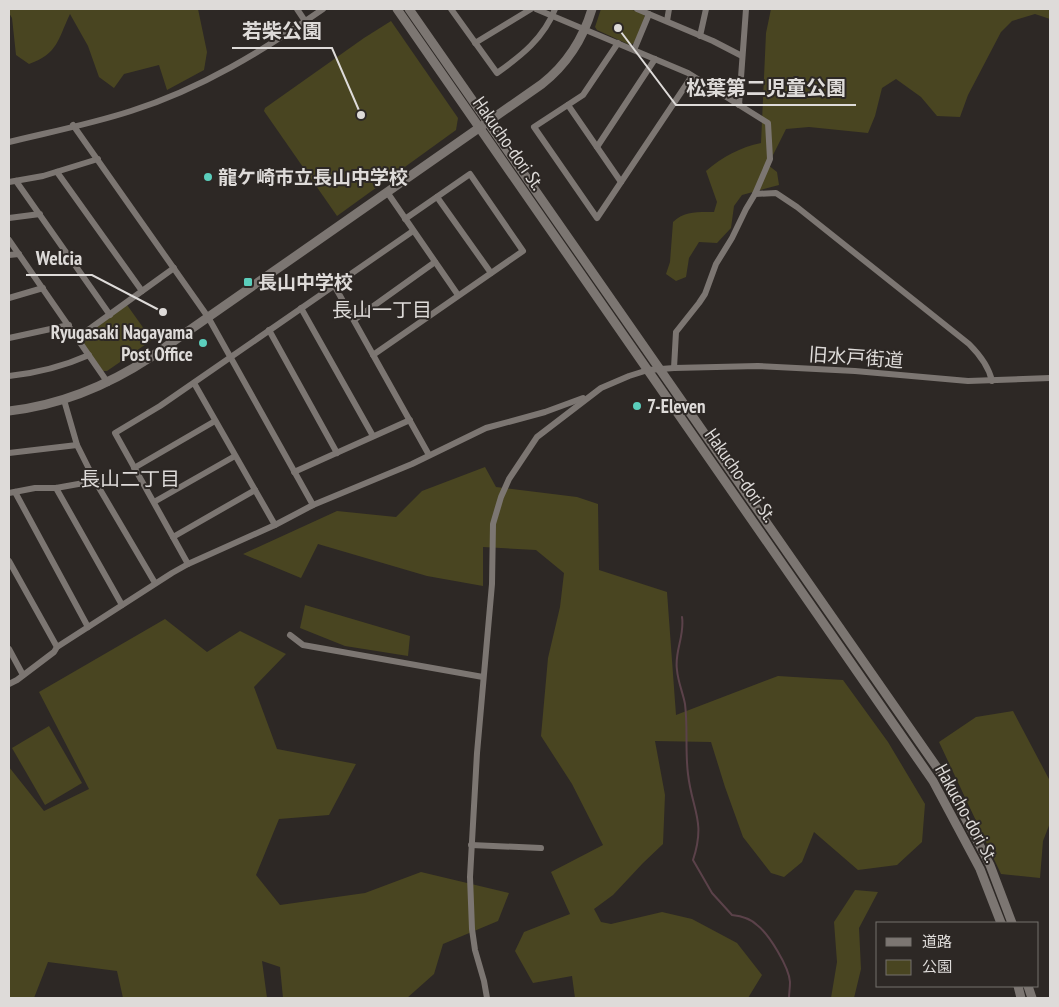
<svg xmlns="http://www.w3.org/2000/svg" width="1059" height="1007" font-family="'PT Sans Narrow','Noto Sans JP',sans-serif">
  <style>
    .green { fill: #494521 }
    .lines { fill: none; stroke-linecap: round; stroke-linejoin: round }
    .stream { stroke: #5b424a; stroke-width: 2 }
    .street { stroke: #7c7672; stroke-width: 6 }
    .secondary { stroke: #7c7672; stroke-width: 9 }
    .poi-dot { fill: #5bcebc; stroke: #2d2825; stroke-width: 2 }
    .labels { text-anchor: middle; stroke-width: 4; stroke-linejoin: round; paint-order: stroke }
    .street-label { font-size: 19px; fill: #dedbd9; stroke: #2d2825 }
    .poi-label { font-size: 19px; font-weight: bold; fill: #dedbd9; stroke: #2d2825; text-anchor: start }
    .neighbourhood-label { font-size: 20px; fill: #dedbd9; stroke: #2d2825 }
    .leader { fill: none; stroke: #dedbd9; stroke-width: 2 }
    .callout-dot { fill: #dedbd9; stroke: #2d2825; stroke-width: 2 }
    .callout-label { font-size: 20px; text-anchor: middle; font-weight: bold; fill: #dedbd9; stroke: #2d2825; stroke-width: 4; stroke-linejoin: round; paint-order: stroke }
  </style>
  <rect width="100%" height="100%" fill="#2d2825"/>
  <g class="green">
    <path d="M9,9H198L207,52L204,70L167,90L159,65L124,74L114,88L99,77L88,46L70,14C58,39 58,54 29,64L16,55L12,18L9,13Z"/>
    <path d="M601,9H630L644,14L645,18L634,43L630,45L597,30L595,27Z"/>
    <path d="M771,9H1050V19L1035,14L1012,21L1001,32L968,95L960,117L937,116L921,97L896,79L882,88L875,116L868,133L809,127L786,129L768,165L777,172L779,185L742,195L734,206L731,228L717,243L699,242L689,258L686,277L676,281L666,274L670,262L673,222C684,211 698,212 714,212L717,202L706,171C722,157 741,147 761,143L766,33Z"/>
    <path d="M391,21L458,118L456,130L337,216L264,111L265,108L364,38Z"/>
    <path d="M127,305L152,340L107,371H103L79,338Z"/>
    <path d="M485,467L496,487L577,497L598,504L599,570L667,592L676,715L778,676L843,680L888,742L925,804L922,842L897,865L858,870L814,832L802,862L784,877L771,873L743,837L725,787L711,742L655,741L665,795L663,844L643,863L613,895L594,909L601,922L611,924L662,912L692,919L737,943L762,975L748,998H575L572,976L533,983L515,951L524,932L570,914L551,872L603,845L572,784L541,736L548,658L560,607L564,573L536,550L483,547V586L427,576L318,544L301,578L243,554L337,511L396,517L422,491Z"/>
    <path d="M305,605L410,636L408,656L345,646L300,628Z"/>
    <path d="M165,619L207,652L240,631L286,654L254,687L277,749L356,764L329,815L279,819L256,875L280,905L365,893L421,872L509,893L498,921L443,944L434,974L407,998H283L280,967L262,961L267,998H123L117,971L48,962L34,998H9V767L44,811L89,789L39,692Z"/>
    <path d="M1013,711L1050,781V823L1043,841L1040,878L1001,874L939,742L976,717Z"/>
    <path d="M49,726L82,783L45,805L12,748Z"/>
    <path d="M855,890L878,892L859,928L861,969L854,998H831L837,962L834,922Z"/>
  </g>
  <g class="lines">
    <path class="stream" d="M682,617C685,636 674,652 677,670C678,682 683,693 685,704C688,727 685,751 688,774C692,810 706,821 693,860L712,893L732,915C741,916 750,918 757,925C769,934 789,967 790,982C790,988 789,993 789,998"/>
    <g class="street">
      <path d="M297,9L305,21"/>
      <path d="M451,9L497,73C521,56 544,38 555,9"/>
      <path d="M536,9L688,73L768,123L770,159L755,194"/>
      <path d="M637,9L713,41L742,56"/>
      <path d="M667,21L669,9"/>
      <path d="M700,36L706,9"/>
      <path d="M475,43L531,9"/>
      <path d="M618,43L583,95L534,127L597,218L692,76"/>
      <path d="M634,50L649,14"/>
      <path d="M568,105L621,182"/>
      <path d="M739,105L746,9"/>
      <path d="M73,125L208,317L313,505"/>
      <path d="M9,142C50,132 91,124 131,111C201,89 264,50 323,9"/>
      <path d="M597,147L655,59"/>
      <path d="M57,172L142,291"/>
      <path d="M16,181L110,315"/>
      <path d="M9,182L43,176L98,159"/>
      <path d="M387,192L458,295"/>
      <path d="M437,197L491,273"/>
      <path d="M9,218L40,214"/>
      <path d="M9,240L108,383"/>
      <path d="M9,255L19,254"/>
      <path d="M334,285L429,455"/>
      <path d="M9,298L43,288"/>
      <path d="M301,308L373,436"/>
      <path d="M354,320L435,262"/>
      <path d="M269,330L337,453"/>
      <path d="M9,338L69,325"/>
      <path d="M77,338L174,268"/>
      <path d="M373,355L523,251L470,174L405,219"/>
      <path d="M674,368L676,332L699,303L705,294L716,264L732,238L746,209L755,194L776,193L797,207L969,344C979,354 989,367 992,381"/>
      <path d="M9,376C37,373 62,367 89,355"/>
      <path d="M194,383L275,525"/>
      <path d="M64,400L77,445L95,481L155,583"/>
      <path d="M9,453L77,445"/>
      <path d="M134,468L215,421"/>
      <path d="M294,472L410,420"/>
      <path d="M56,488L122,605"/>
      <path d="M15,492L88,627"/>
      <path d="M9,493L35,488H56L95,481"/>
      <path d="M154,502L235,456"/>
      <path d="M173,537L255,490"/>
      <path d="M9,561L57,647"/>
      <path d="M188,564L115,433L160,406L413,231"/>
      <path d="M290,635L303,645L483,677"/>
      <path d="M9,649L23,675"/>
      <path d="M9,684L17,680L54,652L57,647L172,573L188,564L275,525L313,505L412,464L486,428L545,412L583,398"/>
      <path d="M471,845L541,848"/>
      <path d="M487,998L484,981L475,950L472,929L470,877L477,753L492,584L493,524L501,497L509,479L537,437L601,388L629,376L648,370L674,368L758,366L855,371L968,381L1050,378"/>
    </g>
    <g class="secondary">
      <path d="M397,9L933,781L980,869L1001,923"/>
      <path d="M409,9L943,776L990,865L1012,923"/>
      <path d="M9,411C61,405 107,386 151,357L542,84C566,65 583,39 592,9"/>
      <path d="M1018,986L1021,998"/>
      <path d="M1028,986L1032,998"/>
    </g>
  </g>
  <g class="poi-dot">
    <circle cx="208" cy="177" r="5"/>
    <rect x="243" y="277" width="10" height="10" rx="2.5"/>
    <circle cx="203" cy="343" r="5"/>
    <circle cx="637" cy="406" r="5"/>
  </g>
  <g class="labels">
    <g class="street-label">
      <text transform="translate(509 143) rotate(55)" y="7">Hakucho-dori St.</text>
      <text transform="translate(856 357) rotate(4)" y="7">旧水戸街道</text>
      <text transform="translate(741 475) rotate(55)" y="7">Hakucho-dori St.</text>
      <text transform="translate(967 813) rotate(61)" y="7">Hakucho-dori St.</text>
    </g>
    <g class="poi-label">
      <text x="218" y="184">龍ケ崎市立長山中学校</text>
      <text x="258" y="289">長山中学校</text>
      <text x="193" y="339" text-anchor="end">Ryugasaki Nagayama<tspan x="193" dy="22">Post Office</tspan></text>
      <text x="647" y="413">7-Eleven</text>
    </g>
    <g class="neighbourhood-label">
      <text x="382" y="317">長山一丁目</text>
      <text x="130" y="486">長山二丁目</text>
    </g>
  </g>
  <path class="leader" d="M361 115L332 48H232M618 28L676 105H856M163 312L92 275H26"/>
  <g class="callout-dot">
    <circle cx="361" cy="115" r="5"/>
    <circle cx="618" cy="28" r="5"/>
    <circle cx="163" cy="312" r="5"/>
  </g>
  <g class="callout-label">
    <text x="282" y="38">若柴公園</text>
    <text x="766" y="95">松葉第二児童公園</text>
    <text x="59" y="265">Welcia</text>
  </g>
  <rect width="1059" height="1007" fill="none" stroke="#dedbd9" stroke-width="20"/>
  <rect x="876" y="922" width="162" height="65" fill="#2d2825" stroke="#74706d"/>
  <rect x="886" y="938" width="25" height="8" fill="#7c7672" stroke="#74706d"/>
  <text x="922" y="947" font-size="15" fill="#dedbd9">道路</text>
  <rect x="886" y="960" width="25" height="15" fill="#494521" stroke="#74706d"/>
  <text x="922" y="972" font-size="15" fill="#dedbd9">公園</text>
</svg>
